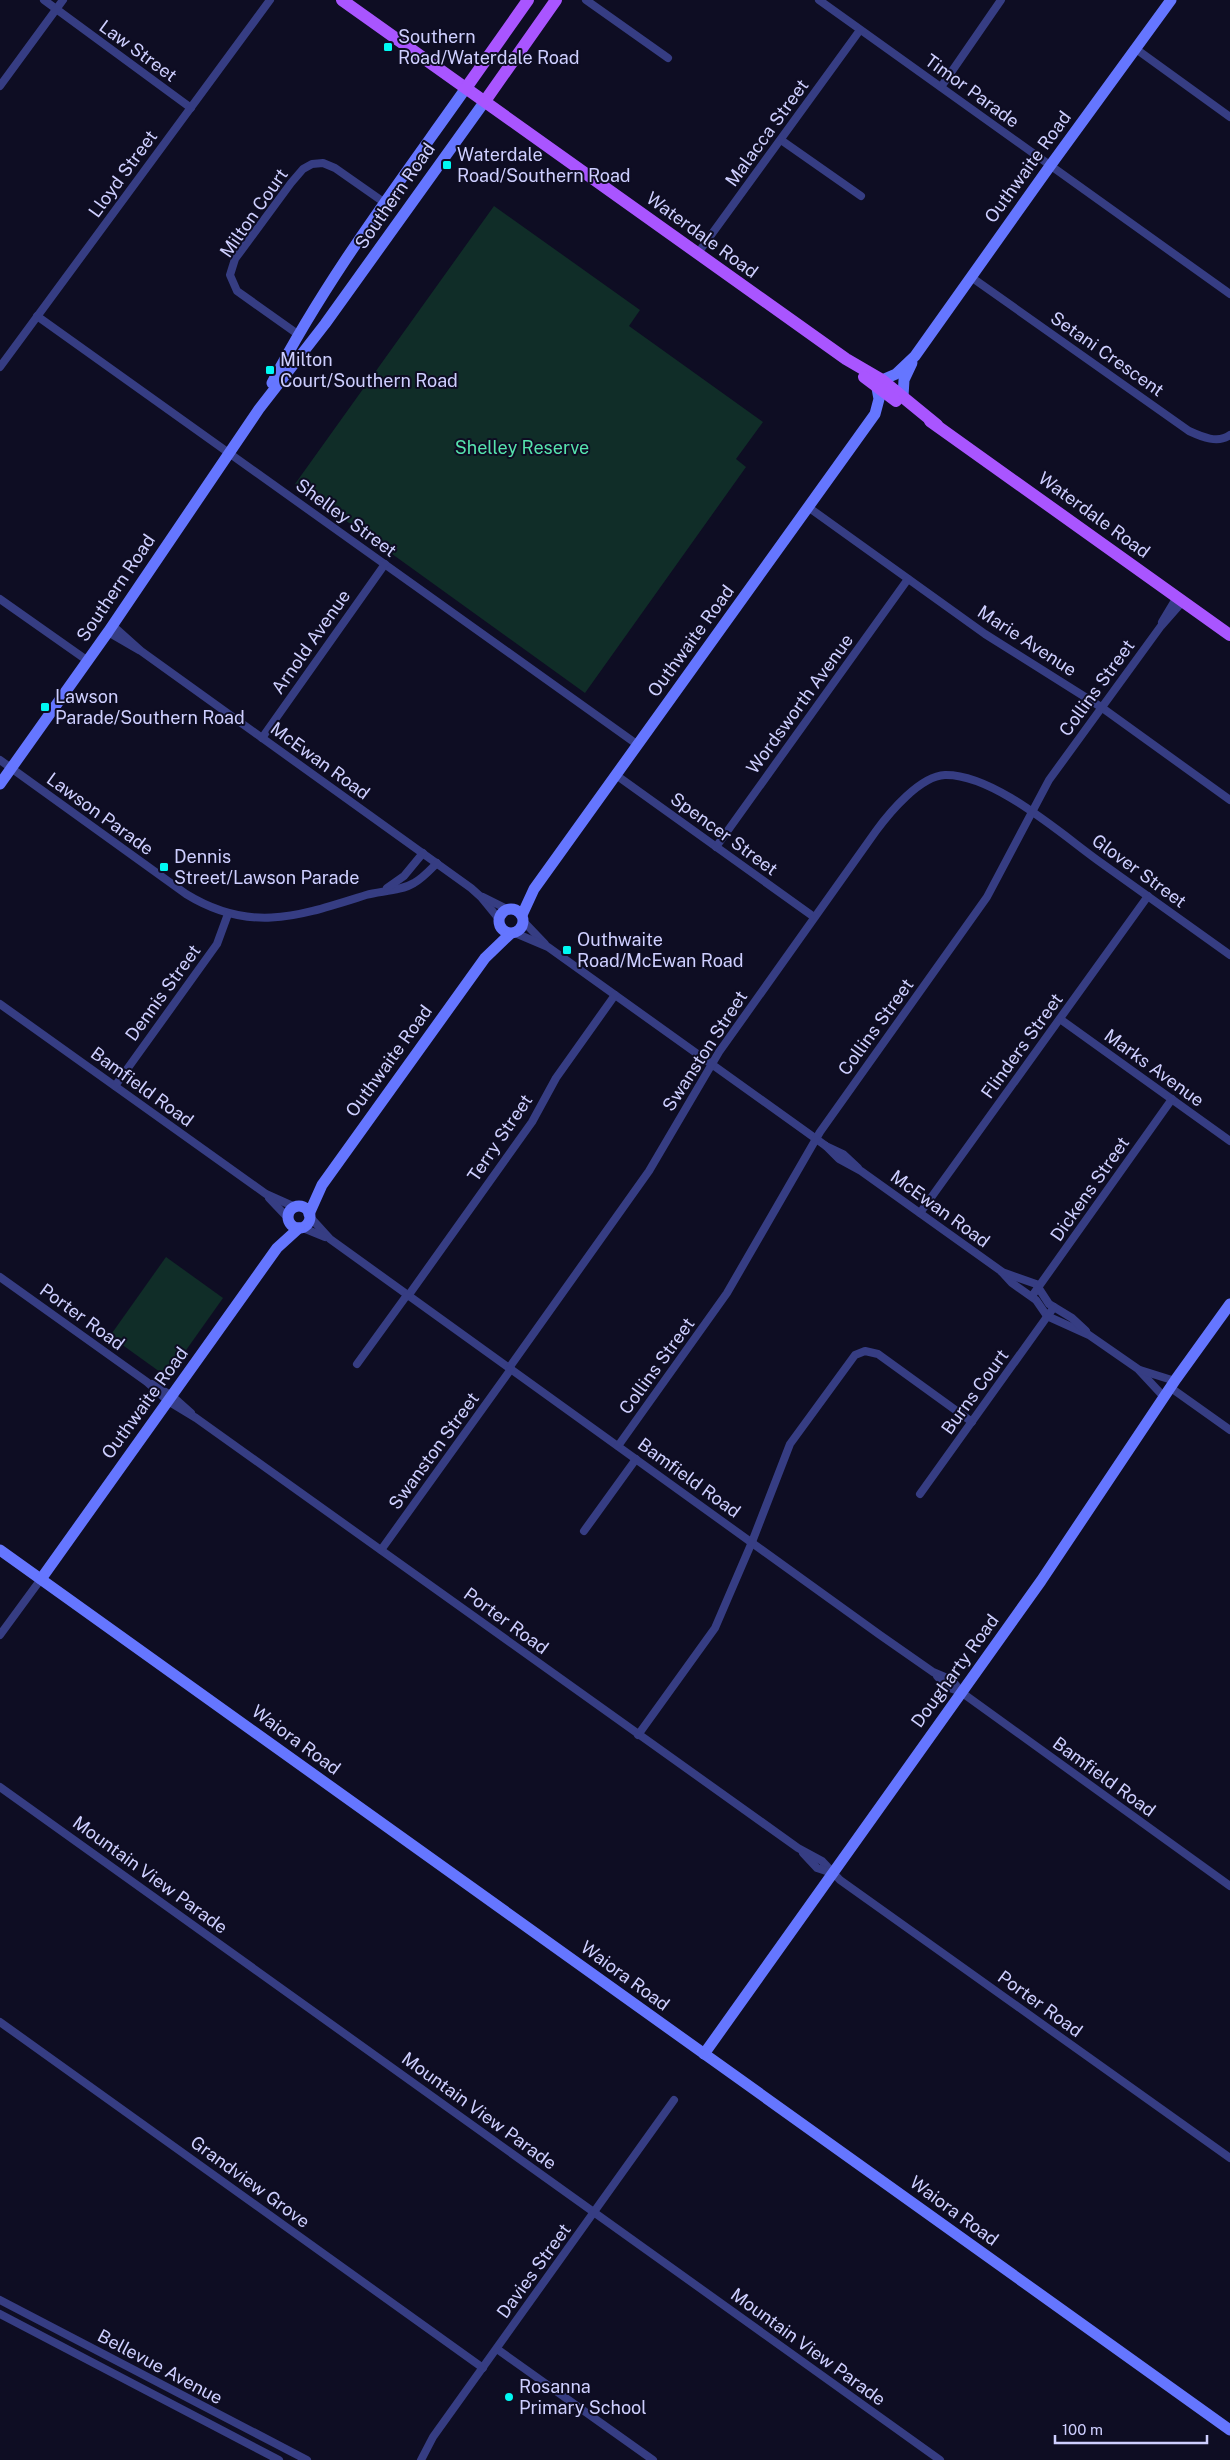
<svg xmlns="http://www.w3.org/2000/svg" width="1230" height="2460" font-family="'Public Sans',sans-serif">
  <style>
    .park { fill: #102d28 }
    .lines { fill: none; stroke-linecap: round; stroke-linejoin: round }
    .street { stroke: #363d83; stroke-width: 8 }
    .secondary { stroke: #6576ff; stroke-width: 11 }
    .primary { stroke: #a955ff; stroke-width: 12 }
    .poi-dot { fill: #00f9f2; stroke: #0e0d23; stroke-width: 2 }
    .labels { text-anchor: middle; stroke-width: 4; stroke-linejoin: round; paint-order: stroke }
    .poi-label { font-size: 18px; fill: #cecfff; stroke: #0e0d23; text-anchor: start }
    .street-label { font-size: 18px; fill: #cecfff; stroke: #0e0d23 }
    .park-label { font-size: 18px; fill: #56e3ad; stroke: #0e0d23 }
  </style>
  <rect width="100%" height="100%" fill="#0e0d23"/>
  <g class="park">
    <path d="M494,206L640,310L629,326L763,422L736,459L746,467L585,693L295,484Z"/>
    <path d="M166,1257L223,1298L167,1377L110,1336Z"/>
  </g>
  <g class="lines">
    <g class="street">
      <path d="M44,0L191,108"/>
      <path d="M586,0L668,58"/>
      <path d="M819,0L1230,294"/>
      <path d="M1136,49L1230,117"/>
      <path d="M0,86L63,0"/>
      <path d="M941,87L1001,0"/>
      <path d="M781,140L861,196"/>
      <path d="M698,253L860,30"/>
      <path d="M971,277L1189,431C1202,437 1218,444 1230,435"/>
      <path d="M37,316L638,745"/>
      <path d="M299,335L237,291L230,275L235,259L291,183L303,169L312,164L323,163L335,168L385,203"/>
      <path d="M0,367L270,0"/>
      <path d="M808,507L985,634L1101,707L1230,800"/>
      <path d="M0,599L88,661"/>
      <path d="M1162,622L1177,597"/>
      <path d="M112,625L141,651L471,888L481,897L499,919"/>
      <path d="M108,632L139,650"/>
      <path d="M262,738L385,564"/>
      <path d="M0,760L186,894C251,934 299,916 366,895C381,891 401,891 414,883C423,878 430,870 437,863"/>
      <path d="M616,775L814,917"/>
      <path d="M716,847L908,579"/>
      <path d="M387,888L404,876L423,853"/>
      <path d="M483,897L507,909"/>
      <path d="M523,921L545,944"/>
      <path d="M515,933L548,947L826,1146L843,1154L858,1168"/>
      <path d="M0,1004L266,1194L295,1207"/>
      <path d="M1060,1019L1230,1141"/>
      <path d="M115,1086L217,944L228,914"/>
      <path d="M826,1146L839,1159L861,1171L1001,1271L1012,1283L1036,1300L1047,1316L1089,1335L1138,1369L1164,1397"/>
      <path d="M269,1198L288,1218"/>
      <path d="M920,1213L1148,896"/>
      <path d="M310,1217L330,1239L880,1635L933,1672L952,1680L961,1692"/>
      <path d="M303,1228L325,1237"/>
      <path d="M1002,1272L1036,1284L1049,1304L1072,1318L1086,1331"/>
      <path d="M0,1277L147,1382L168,1401L196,1418L798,1848L822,1861L840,1880L1230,2158"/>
      <path d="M408,1296L532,1122L556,1078L615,995"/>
      <path d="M1032,1296L1172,1099"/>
      <path d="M357,1364L407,1295"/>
      <path d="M509,1368L649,1171L719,1052L876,831C890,812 920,776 945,775C994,774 1061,834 1100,862C1143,893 1187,924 1230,955"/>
      <path d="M1140,1370L1175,1381"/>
      <path d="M152,1384L172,1396L191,1413"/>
      <path d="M1171,1388L1230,1430"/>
      <path d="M618,1446L727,1293L820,1132L987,897L1049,780L1161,626L1183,601"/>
      <path d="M920,1494L1054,1307"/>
      <path d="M584,1531L636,1459"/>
      <path d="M381,1550L511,1369"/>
      <path d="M0,1635L41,1579"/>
      <path d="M937,1676L947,1687L961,1692L1230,1886"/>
      <path d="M638,1735L715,1628L752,1542L790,1444L855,1355L865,1351L878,1354L972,1422"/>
      <path d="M0,1787L940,2460"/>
      <path d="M803,1853L817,1868L832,1873"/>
      <path d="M0,2022L483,2368"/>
      <path d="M0,2300L307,2460"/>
      <path d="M0,2314L279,2460"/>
      <path d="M497,2349L653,2460"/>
      <path d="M421,2460L433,2437L674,2100"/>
    </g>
    <g class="secondary">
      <path d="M882,380L896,374L915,356L1050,166L1171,0"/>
      <path d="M272,383C326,279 399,183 466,88"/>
      <path d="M903,396L904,380L912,363"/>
      <path d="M0,784L108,632L259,409L325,324L485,101"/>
      <circle cx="511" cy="921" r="12"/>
      <path d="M522,915L534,889L875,414L879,399L877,388"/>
      <circle cx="299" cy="1217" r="11"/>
      <path d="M309,1214L322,1185L485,958L510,934"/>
      <path d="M0,1550L1230,2430"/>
      <path d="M41,1579L277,1248L299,1228"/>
      <path d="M704,2054L1041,1581L1176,1379L1230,1304"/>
    </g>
    <g class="primary">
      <path d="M342,0L846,359L882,380L937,425"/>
      <path d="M466,88L528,0"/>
      <path d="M485,101L556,0"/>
      <path d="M864,377L896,401"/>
      <path d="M930,421L1230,635"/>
    </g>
  </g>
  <g class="poi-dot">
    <rect x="383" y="42" width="10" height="10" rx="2.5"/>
    <rect x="442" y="160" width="10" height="10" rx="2.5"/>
    <rect x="265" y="365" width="10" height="10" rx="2.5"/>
    <rect x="40" y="702" width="10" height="10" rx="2.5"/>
    <rect x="159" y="862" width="10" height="10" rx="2.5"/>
    <rect x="562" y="945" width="10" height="10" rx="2.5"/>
    <circle cx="509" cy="2397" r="5"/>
  </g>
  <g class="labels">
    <g class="poi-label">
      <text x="398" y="43">Southern<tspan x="398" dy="21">Road/Waterdale Road</tspan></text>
      <text x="457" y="161">Waterdale<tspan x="457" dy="21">Road/Southern Road</tspan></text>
      <text x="280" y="366">Milton<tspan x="280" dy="21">Court/Southern Road</tspan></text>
      <text x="55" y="703">Lawson<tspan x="55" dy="21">Parade/Southern Road</tspan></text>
      <text x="174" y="863">Dennis<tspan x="174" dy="21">Street/Lawson Parade</tspan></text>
      <text x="577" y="946">Outhwaite<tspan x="577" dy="21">Road/McEwan Road</tspan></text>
      <text x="519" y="2393">Rosanna<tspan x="519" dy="21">Primary School</tspan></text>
    </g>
    <g class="street-label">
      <text transform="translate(138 51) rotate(36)" y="6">Law Street</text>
      <text transform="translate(972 91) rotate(36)" y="6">Timor Parade</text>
      <text transform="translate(767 133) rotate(-54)" y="6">Malacca Street</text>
      <text transform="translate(1028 167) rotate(-54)" y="6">Outhwaite Road</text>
      <text transform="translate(123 174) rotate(-54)" y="6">Lloyd Street</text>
      <text transform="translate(395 196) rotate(-55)" y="6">Southern Road</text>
      <text transform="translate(254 213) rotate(-55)" y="6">Milton Court</text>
      <text transform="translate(702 235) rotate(36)" y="6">Waterdale Road</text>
      <text transform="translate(1107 354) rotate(35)" y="6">Setani Crescent</text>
      <text transform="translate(1094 515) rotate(36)" y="6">Waterdale Road</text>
      <text transform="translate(346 518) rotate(36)" y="6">Shelley Street</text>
      <text transform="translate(116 588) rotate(-56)" y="6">Southern Road</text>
      <text transform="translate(691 641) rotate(-54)" y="6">Outhwaite Road</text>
      <text transform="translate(1027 641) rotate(33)" y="6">Marie Avenue</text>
      <text transform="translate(311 642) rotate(-55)" y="6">Arnold Avenue</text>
      <text transform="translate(1097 688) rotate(-54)" y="6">Collins Street</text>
      <text transform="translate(800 704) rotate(-54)" y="6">Wordsworth Avenue</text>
      <text transform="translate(320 761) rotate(36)" y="6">McEwan Road</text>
      <text transform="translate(100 814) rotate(36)" y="6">Lawson Parade</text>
      <text transform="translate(724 834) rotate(36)" y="6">Spencer Street</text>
      <text transform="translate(1139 871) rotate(36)" y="6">Glover Street</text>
      <text transform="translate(163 993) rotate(-54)" y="6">Dennis Street</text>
      <text transform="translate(876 1027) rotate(-54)" y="6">Collins Street</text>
      <text transform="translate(1022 1046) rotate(-54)" y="6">Flinders Street</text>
      <text transform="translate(705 1051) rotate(-57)" y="6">Swanston Street</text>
      <text transform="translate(389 1061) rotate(-54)" y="6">Outhwaite Road</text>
      <text transform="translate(1154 1068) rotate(36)" y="6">Marks Avenue</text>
      <text transform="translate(142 1087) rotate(36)" y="6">Bamfield Road</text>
      <text transform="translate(500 1138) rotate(-56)" y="6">Terry Street</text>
      <text transform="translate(1090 1189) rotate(-55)" y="6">Dickens Street</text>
      <text transform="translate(940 1209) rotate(36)" y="6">McEwan Road</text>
      <text transform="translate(82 1317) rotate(36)" y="6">Porter Road</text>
      <text transform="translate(657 1366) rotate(-54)" y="6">Collins Street</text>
      <text transform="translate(975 1392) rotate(-54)" y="6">Burns Court</text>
      <text transform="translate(145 1403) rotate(-54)" y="6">Outhwaite Road</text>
      <text transform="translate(434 1451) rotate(-54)" y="6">Swanston Street</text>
      <text transform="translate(689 1478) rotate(36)" y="6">Bamfield Road</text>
      <text transform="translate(506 1621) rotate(36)" y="6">Porter Road</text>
      <text transform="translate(955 1671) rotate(-54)" y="6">Dougharty Road</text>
      <text transform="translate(296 1740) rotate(36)" y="6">Waiora Road</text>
      <text transform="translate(1104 1777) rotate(36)" y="6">Bamfield Road</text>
      <text transform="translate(150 1875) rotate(36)" y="6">Mountain View Parade</text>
      <text transform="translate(625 1976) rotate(36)" y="6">Waiora Road</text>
      <text transform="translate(1040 2004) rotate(36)" y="6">Porter Road</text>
      <text transform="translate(479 2111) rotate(36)" y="6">Mountain View Parade</text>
      <text transform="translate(250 2182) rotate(36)" y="6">Grandview Grove</text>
      <text transform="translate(954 2211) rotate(36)" y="6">Waiora Road</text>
      <text transform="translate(534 2271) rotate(-54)" y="6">Davies Street</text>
      <text transform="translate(808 2347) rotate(36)" y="6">Mountain View Parade</text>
      <text transform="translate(160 2367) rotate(28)" y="6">Bellevue Avenue</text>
    </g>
    <g class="park-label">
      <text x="522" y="454">Shelley Reserve</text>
    </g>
  </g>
  <path d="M1055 2435v8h152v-8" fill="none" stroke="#cecfff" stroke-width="2.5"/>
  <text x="1062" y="2435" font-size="15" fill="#cecfff" stroke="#0e0d23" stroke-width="4" paint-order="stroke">100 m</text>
</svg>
